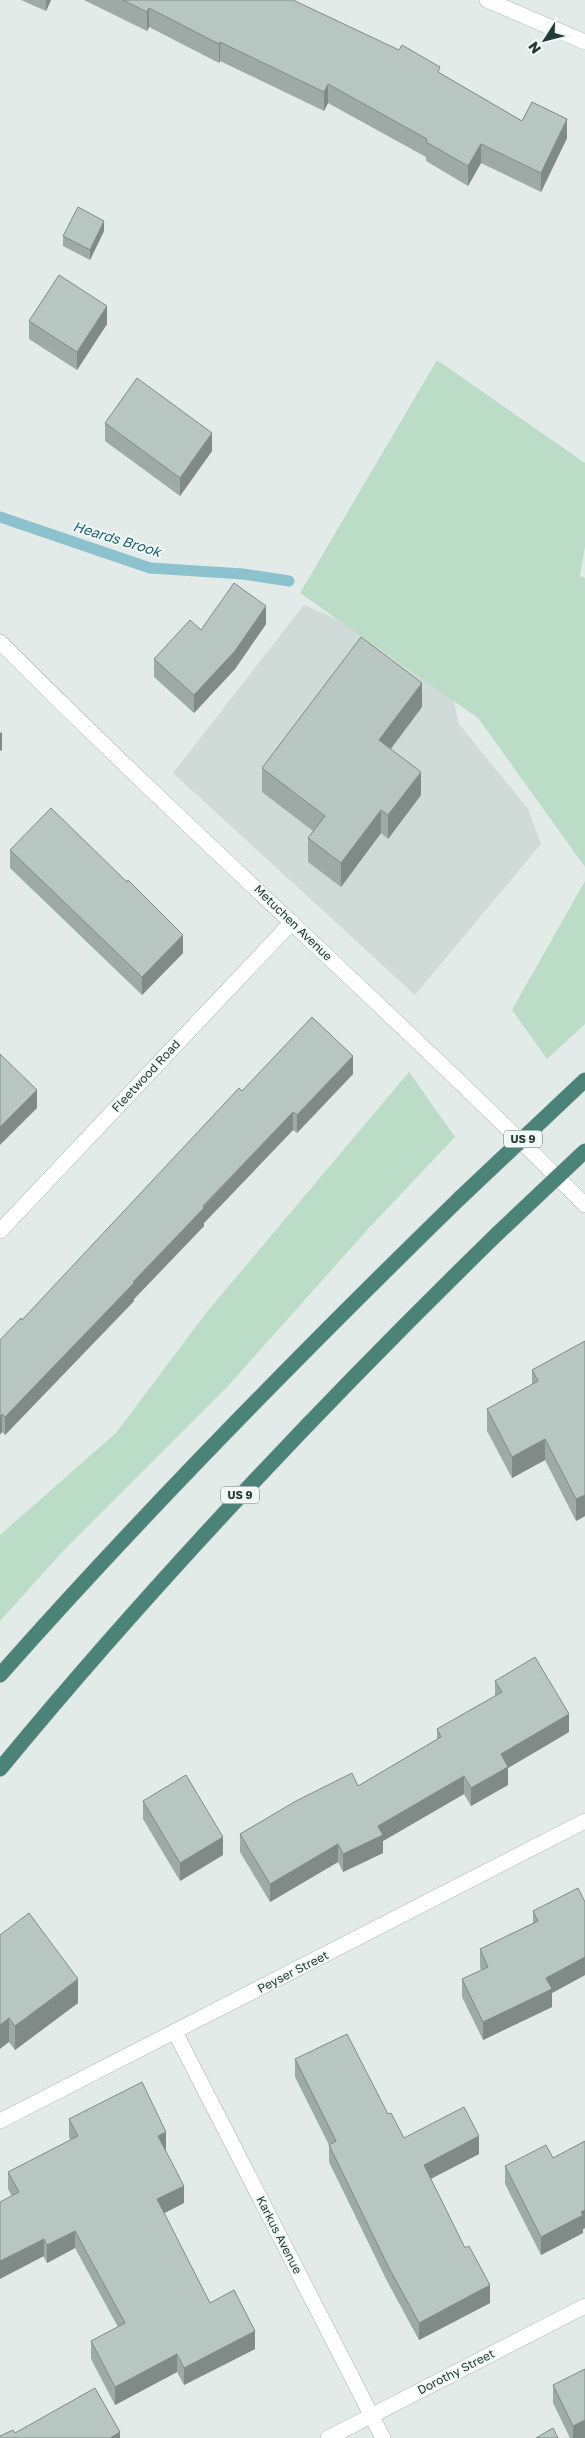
<svg xmlns="http://www.w3.org/2000/svg" width="585" height="2438" font-family="'Golos Text',sans-serif">
  <style>
    .built { fill: #d0dbd7 }
    .green { fill: #bbdcc6 }
    .lines { fill: none; stroke-linecap: round; stroke-linejoin: round }
    .stream { stroke: #8cc1ce; stroke-width: 11 }
    .minor-casing { stroke: #a5b3af; stroke-width: 16 }
    .secondary-casing { stroke: #a1b7b0; stroke-width: 16 }
    .trunk-casing { stroke: #c1c8c7; stroke-width: 16 }
    .minor { stroke: #fff; stroke-width: 15 }
    .secondary { stroke: #fff; stroke-width: 15 }
    .trunk { stroke: #4c8379; stroke-width: 15 }
    .trunk-bridge-casing { stroke: #c1c8c7; stroke-width: 16; stroke-linecap: butt }
    .trunk-bridge { stroke: #4c8379; stroke-width: 15 }
    .wall { fill: #9daaa6 }
    .shaded-wall { fill: #808b87 }
    .building { fill: #b7c6c1; stroke: #808b87 }
    .labels { text-anchor: middle; stroke-width: 4; stroke-linejoin: round; paint-order: stroke }
    .shield { fill: #f2f8f5; stroke: #61746f; stroke-width: 1 }
    .shield-label { font-size: 11px; font-weight: bold; fill: #233c36 }
    .street-label { font-size: 12px; fill: #233c36; stroke: #f2f8f5 }
    .water-label { font-size: 14px; font-style: italic; fill: #1f6375; stroke: #f2f8f5 }
  </style>
  <rect width="100%" height="100%" fill="#e2ebe8"/>
  <path class="built" d="M304,605L411,651L450,685L459,724L528,809L541,844L415,995L173,773Z"/>
  <g class="green">
    <path d="M437,360L585,463V546L580,576L585,578V867L478,718L300,593Z"/>
    <path d="M585,881V1024L547,1059L512,1010Z"/>
    <path d="M409,1072L455,1137L368,1229L228,1386L64,1550L0,1621V1535L116,1433L206,1313Z"/>
  </g>
  <g class="lines">
    <path class="stream" d="M0,517L150,568L243,574L289,581"/>
    <defs>
      <g id="minor">
        <path d="M0,642C191,834 394,1013 585,1205"/>
        <path d="M0,1231L292,922"/>
        <path d="M175,2032L383,2438"/>
        <path d="M0,2121L585,1821"/>
        <path d="M328,2438L585,2306"/>
      </g>
      <path id="secondary" d="M487,0L585,42"/>
      <g id="trunk">
        <path d="M0,1675C146,1510 302,1352 460,1198"/>
        <path d="M0,1769C155,1581 322,1405 496,1235"/>
      </g>
    </defs>
    <use href="#minor" class="minor-casing"/>
    <use href="#secondary" class="secondary-casing"/>
    <use href="#trunk" class="trunk-casing"/>
    <use href="#minor" class="minor"/>
    <use href="#secondary" class="secondary"/>
    <use href="#trunk" class="trunk"/>
    <defs>
      <g id="trunk-bridge">
        <path d="M460,1198L585,1080"/>
        <path d="M496,1235L585,1151"/>
      </g>
    </defs>
    <use href="#trunk-bridge" class="trunk-bridge-casing"/>
    <use href="#trunk-bridge" class="trunk-bridge"/>
  </g>
  <g class="wall">
    <path d="M21,0H51L46,11Z"/>
    <path d="M84,0H293L440,73L522,121L567,138L541,192L481,163L468,186L426,161V157L328,103L324,111L220,61L219,63L149,27L147,31Z"/>
    <path d="M104,231L90,260L63,246V236Z"/>
    <path d="M29,321L107,324L77,370L29,339Z"/>
    <path d="M105,423L212,451L180,496L105,441Z"/>
    <path d="M266,624L235,669L194,713L154,677V659L201,630Z"/>
    <path d="M422,707L391,749L421,795L388,839L381,833L341,887L308,862V838L313,831L262,792V768Z"/>
    <path d="M10,850L183,953L142,995L10,868Z"/>
    <path d="M353,1074L297,1133L293,1130L204,1223V1226L134,1299V1301L5,1435L2,1432L0,1340L22,1320L242,1091Z"/>
    <path d="M585,1341V1516L576,1521L545,1460L512,1478L487,1431V1409L532,1385V1370Z"/>
    <path d="M495,1681L569,1732L508,1768V1785L471,1806L464,1794L383,1841V1853L343,1872L338,1862L270,1902L240,1852V1834L358,1786L437,1739V1729L495,1696Z"/>
    <path d="M143,1801L223,1855L180,1881L143,1819Z"/>
    <path d="M585,1902V1975L552,1993V2007L483,2040L462,1997V1979L481,1970L480,1967V1949L533,1923V1911Z"/>
    <path d="M0,1935L78,2003L15,2050L9,2042Z"/>
    <path d="M295,2059L388,2114L404,2138L479,2154L431,2179L490,2303L419,2340L387,2281L329,2162V2145L295,2077Z"/>
    <path d="M69,2119L166,2149L165,2150L184,2203L164,2213L210,2303L255,2349L184,2385L177,2372L115,2405L91,2359V2341L118,2327L75,2248L47,2263L8,2189V2172L71,2140L69,2137Z"/>
    <path d="M585,2141V2228L583,2229V2233L541,2255L505,2184V2166L553,2158Z"/>
    <path d="M553,2385L585,2438H570L553,2403Z"/>
  </g>
  <g class="shaded-wall">
    <path d="M46,0H51L46,11Z"/>
    <path d="M149,8V27L147,31V12Z"/>
    <path d="M220,42V61L219,63V44Z"/>
    <path d="M328,84V103L324,111V92Z"/>
    <path d="M567,119V138L541,192V173Z"/>
    <path d="M481,144V163L468,186V166Z"/>
    <path d="M104,221V231L90,260V250Z"/>
    <path d="M107,306V324L77,370V352Z"/>
    <path d="M212,433V451L180,496V478Z"/>
    <path d="M266,606V624L235,669L194,713V695Z"/>
    <path d="M422,683V707L379,764V740Z"/>
    <path d="M2,732V750L0,751V733Z"/>
    <path d="M421,772V795L388,839V815Z"/>
    <path d="M381,810V833L341,887V863Z"/>
    <path d="M183,935V953L142,995V977Z"/>
    <path d="M353,1056V1074L297,1133V1115Z"/>
    <path d="M37,1090V1108L0,1145V1127Z"/>
    <path d="M293,1112V1130L204,1223V1226L134,1299V1301L5,1435V1417Z"/>
    <path d="M2,1414V1432L0,1435V1417Z"/>
    <path d="M545,1439V1460L512,1478V1457Z"/>
    <path d="M585,1495V1516L576,1521V1499Z"/>
    <path d="M569,1714V1732L508,1768V1785L471,1806V1788L501,1754Z"/>
    <path d="M464,1776V1794L383,1841V1853L343,1872V1854L378,1826Z"/>
    <path d="M223,1837V1855L180,1881V1863Z"/>
    <path d="M338,1844V1862L270,1902V1884Z"/>
    <path d="M585,1957V1975L552,1993V2007L483,2040V2022L546,1978Z"/>
    <path d="M78,1979V2003L15,2050V2026Z"/>
    <path d="M9,2018V2042L0,2049V2025Z"/>
    <path d="M166,2132V2149L158,2154V2136Z"/>
    <path d="M479,2136V2154L424,2182V2165Z"/>
    <path d="M184,2186V2203L157,2217V2199Z"/>
    <path d="M585,2210V2228L583,2229V2233L541,2255V2237Z"/>
    <path d="M75,2231V2248L47,2263V2245Z"/>
    <path d="M44,2239V2256L0,2279V2261Z"/>
    <path d="M490,2285V2303L419,2340V2323Z"/>
    <path d="M255,2331V2349L184,2385V2368Z"/>
    <path d="M177,2354V2372L115,2405V2387Z"/>
    <path d="M585,2420V2438H573V2426Z"/>
    <path d="M120,2432V2438H110Z"/>
  </g>
  <g class="building">
    <path d="M123,0H293L399,50L402,45L440,67L438,72L522,121L532,102L567,119L541,173L481,144L468,166L426,142L427,139L328,84L324,92L220,42L219,44L149,8L147,12Z"/>
    <path d="M78,207L104,221L90,250L63,236Z"/>
    <path d="M59,275L107,306L77,352L29,321Z"/>
    <path d="M137,378L212,433L180,478L105,423Z"/>
    <path d="M234,583L266,606L235,651L194,695L154,659L190,620L201,630Z"/>
    <path d="M361,637L422,683L379,740L421,772L388,815L381,810L341,863L308,838L325,816L262,768Z"/>
    <path d="M51,808L127,882L128,880L183,935L142,977L10,850Z"/>
    <path d="M312,1017L353,1056L297,1115L293,1112L203,1206L204,1208L133,1282L134,1283L5,1417L2,1414L0,1417V1340L21,1318L22,1320L239,1088L242,1091Z"/>
    <path d="M0,1054L37,1090L0,1127Z"/>
    <path d="M585,1341V1495L576,1499L545,1439L512,1457L487,1409L538,1381L532,1370Z"/>
    <path d="M535,1657L569,1714L501,1754L508,1767L471,1788L464,1776L378,1826L383,1835L343,1854L338,1844L270,1884L240,1834L296,1801L352,1773L358,1786L441,1737L437,1729L502,1692L495,1681Z"/>
    <path d="M186,1775L223,1837L180,1863L143,1801Z"/>
    <path d="M578,1888L585,1902V1957L546,1978L552,1989L483,2022L462,1979L488,1967L480,1949L538,1921L533,1911Z"/>
    <path d="M29,1913L78,1979L15,2026L9,2018L0,2025V1935Z"/>
    <path d="M347,2034L388,2114L391,2113L404,2138L464,2107L479,2136L424,2165L465,2248L469,2246L490,2285L419,2323L387,2264L329,2145L336,2141L295,2059Z"/>
    <path d="M142,2082L166,2132L158,2136L184,2186L157,2199L210,2303L234,2290L255,2331L184,2368L177,2354L115,2387L91,2341L125,2323L75,2231L47,2245L44,2239L0,2261V2202L19,2192L8,2172L78,2136L69,2119Z"/>
    <path d="M585,2141V2210L581,2212L583,2215L541,2237L505,2166L546,2145L553,2158Z"/>
    <path d="M585,2369V2420L573,2426L553,2385Z"/>
    <path d="M95,2388L120,2432L110,2438H0V2436L13,2430L15,2433Z"/>
    <path d="M553,2428L558,2438H536Z"/>
  </g>
  <g class="labels">
    <g class="shield">
      <rect x="504" y="1130.5" width="38" height="17" rx="4"/>
      <rect x="221" y="1486.5" width="38" height="17" rx="4"/>
    </g>
    <g class="shield-label">
      <text x="523" y="1143">US 9</text>
      <text x="240" y="1499">US 9</text>
    </g>
    <g class="street-label">
      <text transform="translate(293 923) rotate(44)" y="4">Metuchen Avenue</text>
      <text transform="translate(146 1076) rotate(-47)" y="4">Fleetwood Road</text>
      <text transform="translate(293 1972) rotate(-27)" y="4">Peyser Street</text>
      <text transform="translate(279 2235) rotate(63)" y="4">Karkus Avenue</text>
      <text transform="translate(456 2372) rotate(-27)" y="4">Dorothy Street</text>
    </g>
    <g class="water-label">
      <text transform="translate(117 539) rotate(17)" y="5">Heards Brook</text>
    </g>
  </g>
  <g transform="translate(545 40) rotate(234)" stroke="#f2f8f5" stroke-width="4" paint-order="stroke">
  <path d="M0-4L9 19L0 12L-9 19Z" fill="#233c36"/>
  <text y="-8" font-size="14" font-weight="bold" text-anchor="middle" fill="#233c36">N</text>
  </g>
</svg>
